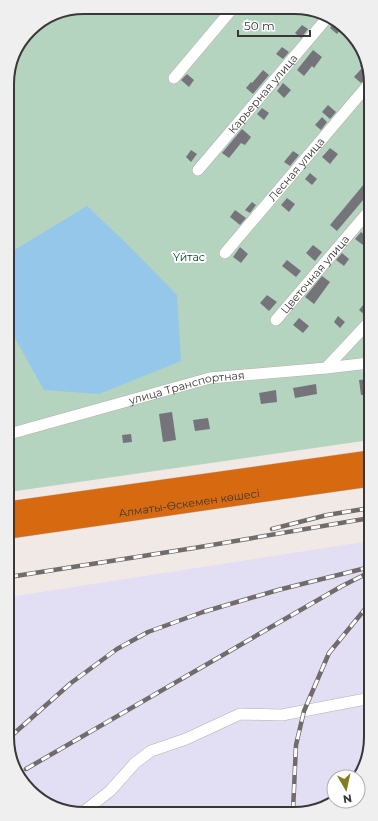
<svg xmlns="http://www.w3.org/2000/svg" width="378" height="821" font-family="Montserrat,sans-serif">
  <style>
    .industrial { fill: #e2def4 }
    .green { fill: #b4d4c0 }
    .water { fill: #94c7e9 }
    .building { fill: #75747a }
    .lines { fill: none; stroke-linecap: round; stroke-linejoin: round }
    .street-casing { stroke: #b4aeab; stroke-width: 12 }
    .highway-casing { stroke: #c8c7c7; stroke-width: 20 }
    .street { stroke: #fff; stroke-width: 11 }
    .highway { stroke: #d76911; stroke-width: 19 }
    .rail-casing { stroke: #716c6b; stroke-width: 4.5 }
    .rail { stroke: #fff; stroke-width: 3; stroke-dasharray: 9; stroke-linecap: butt }
    .labels { text-anchor: middle; stroke-width: 4; stroke-linejoin: round; paint-order: stroke }
    .street-label { font-size: 11px; fill: #3a3736; stroke: #fff }
    .park-label { font-size: 11px; fill: #004427; stroke: #fff }
    .rim { fill: none; stroke: #3a3736; stroke-width: 2 }
  </style>
  <rect width="100%" height="100%" fill="#f0e9e6"/>
  <path class="industrial" d="M370,541L371,742L356,777H334V799L314,811L69,813L33,795L10,757L9,597Z"/>
  <path class="green" d="M84,7L309,9L345,26L368,64L370,440L9,492L8,74L33,26Z"/>
  <path class="water" d="M87,206L127,244L177,295L181,361L99,394L44,390L12,333L8,319V254Z"/>
  <g class="building">
    <path d="M335,21L343,27L337,34L330,28Z"/>
    <path d="M302,25L308,29L301,38L295,33Z"/>
    <path d="M282,47L289,52L283,59L276,54Z"/>
    <path d="M313,50L322,57L314,68L312,66L304,76L297,70Z"/>
    <path d="M365,59L368,64V77L361,83L354,77L362,68L360,66Z"/>
    <path d="M263,70L269,75L253,94L246,88L251,82L252,83Z"/>
    <path d="M187,74L194,80L189,87L181,80Z"/>
    <path d="M283,83L291,90L284,98L277,91Z"/>
    <path d="M328,105L336,112L330,119L322,112Z"/>
    <path d="M262,108L269,113L264,120L257,114Z"/>
    <path d="M322,117L327,122L321,130L315,125Z"/>
    <path d="M242,129L251,137L245,145L241,143L229,158L222,153Z"/>
    <path d="M330,148L338,154L330,164L322,157Z"/>
    <path d="M191,150L197,154L191,162L186,157Z"/>
    <path d="M293,151L299,155L290,166L284,162Z"/>
    <path d="M310,173L317,179L312,185L305,179Z"/>
    <path d="M369,178V193L337,231L330,225Z"/>
    <path d="M287,198L295,204L289,212L281,205Z"/>
    <path d="M252,202L256,205L250,213L245,210Z"/>
    <path d="M235,210L246,218L240,225L230,217Z"/>
    <path d="M361,232L368,238L363,245L355,239Z"/>
    <path d="M313,245L322,252L315,261L306,253Z"/>
    <path d="M240,247L248,254L241,263L233,257Z"/>
    <path d="M342,253L349,259L344,266L336,260Z"/>
    <path d="M287,260L301,271L296,277L282,266Z"/>
    <path d="M322,276L330,282L314,304L305,297Z"/>
    <path d="M267,295L277,302L269,311L260,303Z"/>
    <path d="M364,304L369,308V315L366,316L359,310Z"/>
    <path d="M338,316L345,322L340,328L334,322Z"/>
    <path d="M299,318L309,326L303,333L293,325Z"/>
    <path d="M369,379L370,394L361,395L359,380Z"/>
    <path d="M316,384L317,394L295,398L293,388Z"/>
    <path d="M276,390L277,402L261,404L259,393Z"/>
    <path d="M172,412L176,440L163,442L159,414Z"/>
    <path d="M208,418L210,429L195,431L193,420Z"/>
    <path d="M131,434L132,442L123,443L122,435Z"/>
  </g>
  <g class="lines">
    <defs>
      <g id="street">
        <path d="M174,78L233,8"/>
        <path id="s1" d="M198,170L327,18"/>
        <path id="s2" d="M225,253L368,85"/>
        <path id="s3" d="M276,320L369,211"/>
        <path d="M326,368L369,322"/>
        <path id="s4" d="M9,434L210,378L326,368L369,363"/>
        <path d="M83,812L110,791L135,763L151,751L186,739L240,714L282,715L371,698"/>
      </g>
      <g id="highway">
        <path d="M9,511L370,460"/>
        <path id="s5" d="M9,529L370,477"/>
      </g>
    </defs>
    <use href="#street" class="street-casing"/>
    <use href="#highway" class="highway-casing"/>
    <use href="#street" class="street"/>
    <use href="#highway" class="highway"/>
    <defs>
      <g id="rail">
        <path d="M272,529L327,515L370,508"/>
        <path d="M9,577L194,548L370,518"/>
        <path d="M10,737L71,683L117,649L148,632L203,612L278,590L370,567"/>
        <path d="M26,769L342,586L370,572"/>
        <path d="M293,811L296,745L304,711L329,653L370,603"/>
      </g>
    </defs>
    <use href="#rail" class="rail-casing"/>
    <use href="#rail" class="rail"/>
  </g>
  <g class="labels">
    <g class="street-label">
      <text dy="4" stroke="none"><textPath href="#s1" startOffset="100">Карьерная улица</textPath></text>
      <text dy="4" stroke="none"><textPath href="#s2" startOffset="110">Лесная улица</textPath></text>
      <text dy="4" stroke="none"><textPath href="#s3" startOffset="60">Цветочная улица</textPath></text>
      <text dy="4" stroke="none"><textPath href="#s4" startOffset="184">улица Транспортная</textPath></text>
      <text dy="4" stroke="none"><textPath href="#s5" startOffset="182">Алматы-Өскемен көшесі</textPath></text>
    </g>
    <g class="park-label">
      <text x="189" y="261">Үйтас</text>
    </g>
  </g>
  <path d="M0 0H378V821H0ZM84 14H294A70 70 0 0 1 364 84V737A70 70 0 0 1 294 807H84A70 70 0 0 1 14 737V84A70 70 0 0 1 84 14Z" fill="#efefef" fill-rule="evenodd"/>
  <path class="rim" d="M84 14H294A70 70 0 0 1 364 84V737A70 70 0 0 1 294 807H84A70 70 0 0 1 14 737V84A70 70 0 0 1 84 14Z"/>
  <g transform="translate(346 789) rotate(171)"><circle r="19" fill="#ffffff" stroke="#b0afaf"/>
  <path d="M0-3L7 15L0 10L-7 15Z" fill="#857c22"/>
  <text y="-6" font-size="11" font-weight="bold" text-anchor="middle" fill="#3a3736">N</text>
  </g>
  <path d="M238 30v6h72v-6" fill="none" stroke="#3a3736" stroke-width="2"/>
  <text x="244" y="30" font-size="12" fill="#3a3736" stroke="#ffffff" stroke-width="3" paint-order="stroke">50 m</text>
</svg>
